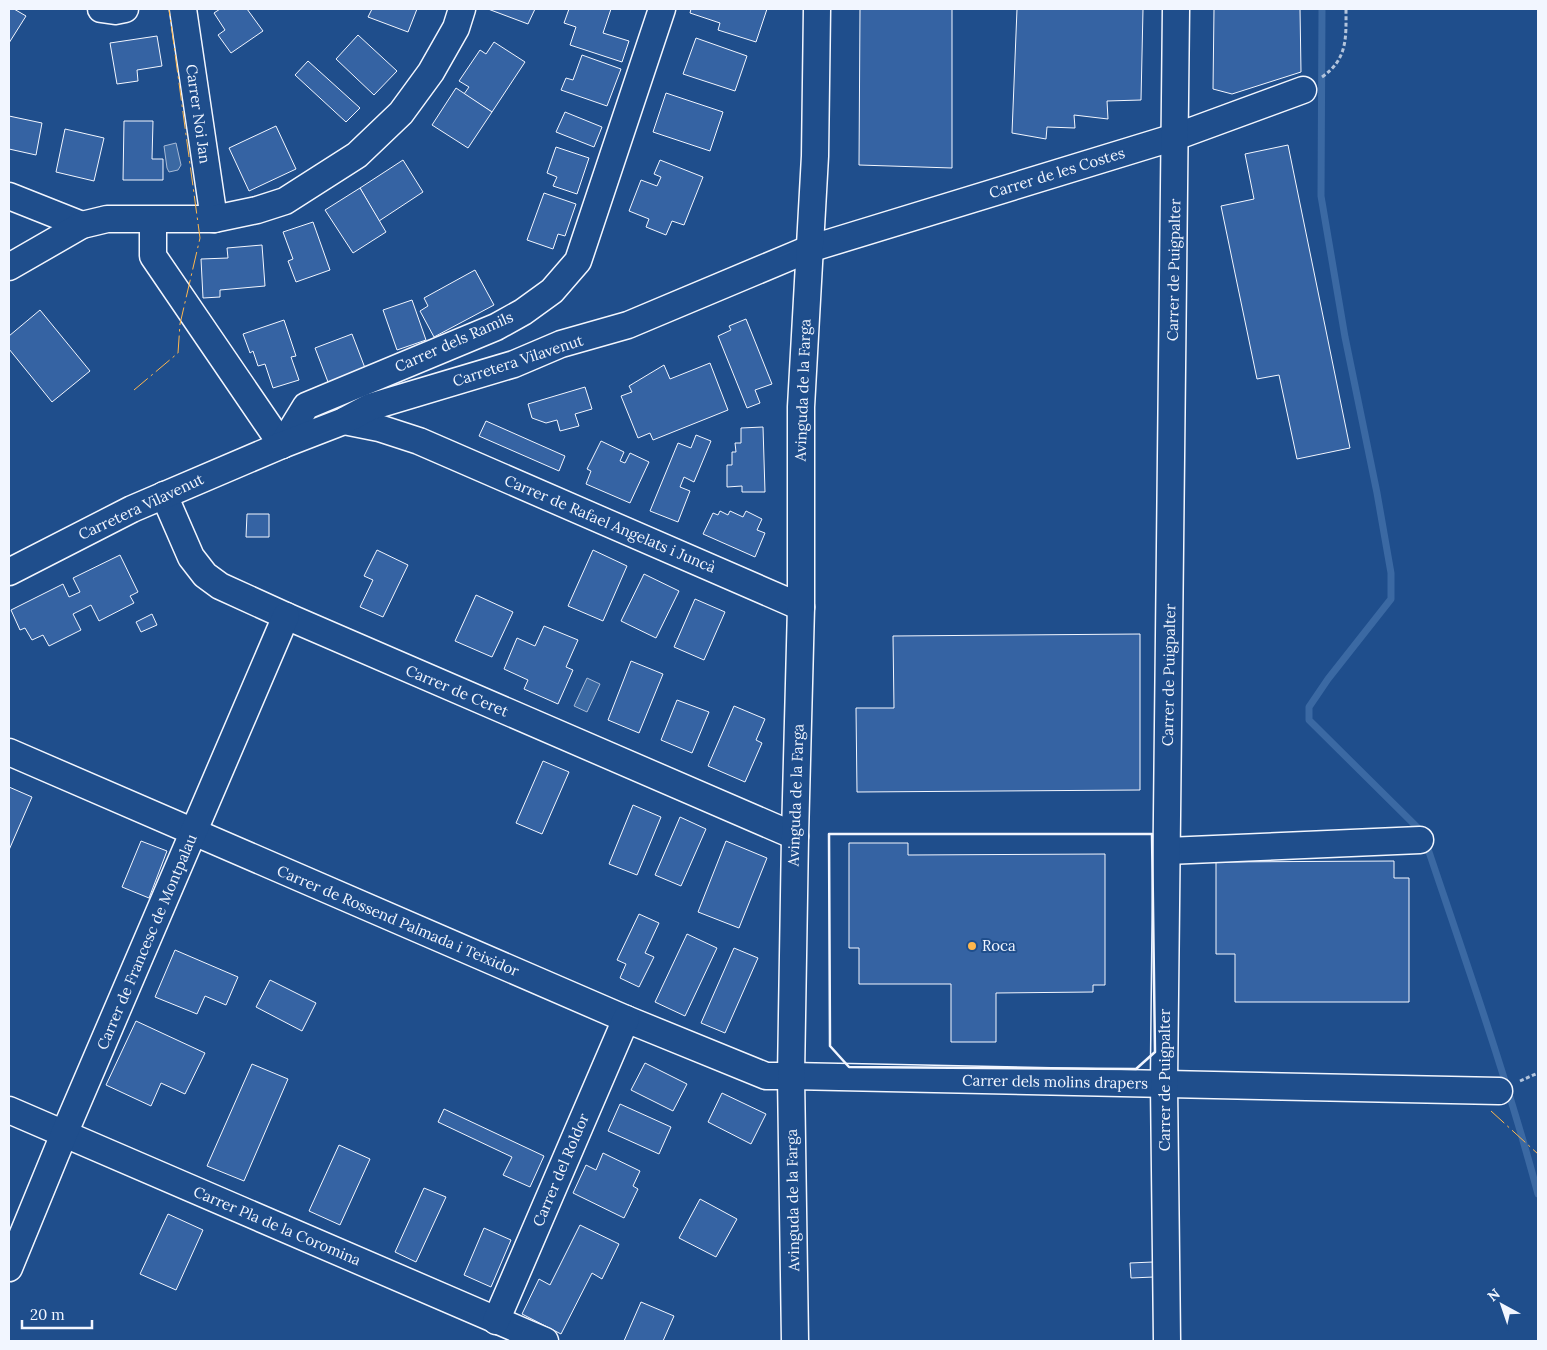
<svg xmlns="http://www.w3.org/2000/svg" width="1547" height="1350" font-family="Lora,serif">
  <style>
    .water { fill: #3b69a3; stroke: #a8bbd7 }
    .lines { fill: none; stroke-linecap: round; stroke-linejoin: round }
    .stream { stroke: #3b69a3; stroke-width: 7 }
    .building { fill: #3563a3; stroke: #f2f6ff }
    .minor-casing { stroke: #f2f6ff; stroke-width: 29 }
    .path { stroke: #b3c4dc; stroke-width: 3; stroke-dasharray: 4 2.5; stroke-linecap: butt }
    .minor { stroke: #1f4e8c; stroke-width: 26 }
    .wall { stroke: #f2f6ff; stroke-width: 2.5 }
    .power { stroke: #ffb74d; stroke-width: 1; stroke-dasharray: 18 4 2.5 4; stroke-linecap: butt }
    .poi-dot { fill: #ffb74d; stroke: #1f4e8c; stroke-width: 2 }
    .labels { text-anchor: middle; stroke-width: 4; stroke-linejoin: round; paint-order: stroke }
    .street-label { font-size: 15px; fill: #f2f6ff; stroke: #1f4e8c }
    .poi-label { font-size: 15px; fill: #f2f6ff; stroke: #1f4e8c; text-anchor: start }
  </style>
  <rect width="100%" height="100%" fill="#1f4e8c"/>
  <g class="water">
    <path d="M176,143L181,165L178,170L169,172L167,168L164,146Z"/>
    <path d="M587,678L600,684L587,712L574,706Z"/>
  </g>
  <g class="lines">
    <g class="stream">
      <path d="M1322,9L1321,196L1345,337L1377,493L1391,573V599L1328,679L1309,707V720L1422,832"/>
      <path d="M1426,843C1465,959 1506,1075 1538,1194"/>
    </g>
  </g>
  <g class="building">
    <path d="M9,9H14L26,16L9,43Z"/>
    <path d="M220,9H247L263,31L231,53L218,35L225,30L214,13Z"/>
    <path d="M372,9H417L408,32L368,17Z"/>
    <path d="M488,9H535L528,24Z"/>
    <path d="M569,9H611L603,33L629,41L622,62L570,45L576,27L564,23Z"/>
    <path d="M691,9H767L756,42L718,30L720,23L690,13Z"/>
    <path d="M860,9H952V168L859,165Z"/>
    <path d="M1017,9H1143L1141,100L1107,101L1108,119L1074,115L1075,128L1047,127L1046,139L1012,133Z"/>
    <path d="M1214,9H1300L1301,72L1232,94L1213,89Z"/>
    <path d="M358,35L397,71L374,95L336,59Z"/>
    <path d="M157,36L162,66L137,70L138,81L117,84L110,43Z"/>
    <path d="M696,38L747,56L735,91L683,74Z"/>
    <path d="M494,42L525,62L492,112L464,94L469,87L459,81L480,50L486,54Z"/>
    <path d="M582,55L621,69L607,106L561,90L566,78L573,80Z"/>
    <path d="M308,61L360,108L346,122L295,75Z"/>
    <path d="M456,88L492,112L468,148L432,125Z"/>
    <path d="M666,93L723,112L710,151L653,132Z"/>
    <path d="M565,112L602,127L594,147L556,132Z"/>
    <path d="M9,116L42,123L36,155L9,149Z"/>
    <path d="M124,121H153L152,159H163V180H123Z"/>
    <path d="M276,126L296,169L249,191L229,148Z"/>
    <path d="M65,129L104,138L94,181L56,172Z"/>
    <path d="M1288,145L1350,448L1297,459L1279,375L1257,379L1221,206L1254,199L1245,154Z"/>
    <path d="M556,147L589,158L577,194L553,186L557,177L547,173Z"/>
    <path d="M403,160L423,192L379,221L360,188Z"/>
    <path d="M660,160L703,177L684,225L672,221L666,235L646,227L649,219L629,211L641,180L657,186L661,177L654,174Z"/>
    <path d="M360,188L386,232L353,253L325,210Z"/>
    <path d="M544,193L576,204L565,236L558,234L553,249L527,240Z"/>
    <path d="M313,222L330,270L296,282L288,261L293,259L283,232Z"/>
    <path d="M262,245L265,286L220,290V297L203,298L201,259L228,258L227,248Z"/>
    <path d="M475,270L494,305L434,337L420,311L428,306L424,298Z"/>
    <path d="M412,300L426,340L397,350L383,310Z"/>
    <path d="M40,310L90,371L52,402L9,349V336Z"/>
    <path d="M746,319L772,384L755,390L760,403L747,408L718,336L731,330L729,326Z"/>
    <path d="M284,320L296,356L291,357L299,380L273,388L265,364L258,366L253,351L250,353L243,334Z"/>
    <path d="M352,334L365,368L328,382L315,348Z"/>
    <path d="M710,363L728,410L653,440L650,433L638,438L621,396L632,392L629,386L664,365L670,379Z"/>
    <path d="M585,387L592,409L575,414L579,426L560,431L557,420L546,423L532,418L528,404Z"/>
    <path d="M486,421L565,456L559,471L479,436Z"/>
    <path d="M763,427L765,492H742V486L727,487V465H732V452H736L735,443H741V428Z"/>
    <path d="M696,435L711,441L694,482L684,477L680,487L690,491L678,522L650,511L678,443L691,448Z"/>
    <path d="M601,441L624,452L620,461L625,463L630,453L649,462L630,503L586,484L591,471L587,469Z"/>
    <path d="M720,511L728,515L730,511L743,517L746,511L762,519L757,530L765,533L755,557L703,534L713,513L718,515Z"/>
    <path d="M247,514H269V537H246Z"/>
    <path d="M377,550L408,565L383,617L360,607L373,580L364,576Z"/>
    <path d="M593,550L627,566L603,621L568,606Z"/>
    <path d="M120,555L138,592L130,596L134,603L99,621L91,605L73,614L81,630L49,646L43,635L32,640L25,628L20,630L11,610L63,584L69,597L80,592L73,578Z"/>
    <path d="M644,574L679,591L656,638L621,621Z"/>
    <path d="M476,595L513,612L492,657L455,641Z"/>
    <path d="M695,599L725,612L704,660L674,647Z"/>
    <path d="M152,614L157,625L141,632L136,622Z"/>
    <path d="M544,626L578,640L566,667L573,670L558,704L524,689L528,680L504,669L517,638L535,646Z"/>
    <path d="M1140,634V790L857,792L856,708H894L893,636Z"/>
    <path d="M631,661L663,674L639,733L608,720Z"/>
    <path d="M677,700L709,712L692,753L661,740Z"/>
    <path d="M734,706L765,719L756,740L762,743L745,782L708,766Z"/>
    <path d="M543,761L569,772L542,834L516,823Z"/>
    <path d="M9,787L32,797L9,850Z"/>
    <path d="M633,805L661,817L637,875L609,864Z"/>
    <path d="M680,817L706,829L681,886L655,875Z"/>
    <path d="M141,841L167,851L149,898L122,887Z"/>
    <path d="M726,841L767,858L739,928L698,912Z"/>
    <path d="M849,843H908V855L1105,854V985H1093V992L996,993V1042H951V984H859V948H849Z"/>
    <path d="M1394,861V878H1409V1002H1235V954H1216V862Z"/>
    <path d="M639,914L659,923L645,953L654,957L639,987L620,978L626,964L617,960Z"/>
    <path d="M687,934L717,948L685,1016L655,1002Z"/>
    <path d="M734,948L758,958L725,1033L701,1023Z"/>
    <path d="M175,950L238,977L226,1005L205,996L197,1014L155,997Z"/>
    <path d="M270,980L316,1003L302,1031L256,1007Z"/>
    <path d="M136,1021L205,1053L185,1094L161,1083L151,1106L106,1085Z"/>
    <path d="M645,1063L687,1084L673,1111L631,1090Z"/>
    <path d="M252,1064L288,1079L244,1181L207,1166Z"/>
    <path d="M722,1093L766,1114L751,1144L708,1122Z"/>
    <path d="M620,1104L671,1127L659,1154L608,1131Z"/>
    <path d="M444,1109L544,1156L530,1187L503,1175L512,1157L438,1122Z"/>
    <path d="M339,1145L370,1159L340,1225L309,1211Z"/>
    <path d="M603,1153L640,1171L633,1186L638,1189L624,1218L573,1193L586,1165L596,1170Z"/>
    <path d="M424,1188L446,1197L416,1262L395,1252Z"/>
    <path d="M700,1199L737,1219L716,1257L679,1238Z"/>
    <path d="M168,1214L203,1230L176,1290L140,1274Z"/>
    <path d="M580,1225L619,1244L602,1279L592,1273L561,1334L522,1314L539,1279L550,1285Z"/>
    <path d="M484,1228L511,1240L491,1287L464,1275Z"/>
    <path d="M1153,1262L1154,1277L1131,1278L1130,1263Z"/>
    <path d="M641,1302L674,1316L663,1341H624Z"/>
  </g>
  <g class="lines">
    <defs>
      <g id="minor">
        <path d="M101,9L115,11L125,9"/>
        <path d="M183,9L214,219"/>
        <path d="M9,196L82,225"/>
        <path d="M153,220V256L282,445"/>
        <path d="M9,267L82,225L107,219H214L257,210L285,201L357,155L401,113L431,72L456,28L462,9"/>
        <path d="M344,421L379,428L419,441L801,607"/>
        <path d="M282,445L306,406L496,327L523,312L552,291L578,261L662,9"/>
        <path d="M164,495L191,557L205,575L220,586L286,616L795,836"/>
        <path d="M9,572L132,509L282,445L344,421L370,407L514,364L561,344L628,325L809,249L1175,137L1303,90"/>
        <path d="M9,752L626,1019L766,1076H791L1499,1091"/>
        <path d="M1167,851L1420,840"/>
        <path d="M9,1110L545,1341"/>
        <path d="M9,1268L64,1134L286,616"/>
        <path d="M496,1321L626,1019"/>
        <path d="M795,1341L791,1076L795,836L801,607V407L815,156L817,9"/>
        <path d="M1167,1341L1164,1084L1176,9"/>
      </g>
    </defs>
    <use href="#minor" class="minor-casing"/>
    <g class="path">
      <path d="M1322,77C1348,59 1346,37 1346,9"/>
      <path d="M1520,1081L1538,1073"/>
    </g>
    <use href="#minor" class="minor"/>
    <path class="wall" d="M829,834H1152L1155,1052L1136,1069L849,1067L830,1046Z"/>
    <g class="power">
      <path d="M134,390L178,353L180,324L200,238L169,9"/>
      <path d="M1491,1111L1538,1154"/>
    </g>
  </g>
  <circle class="poi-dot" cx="972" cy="946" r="5"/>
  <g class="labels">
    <g class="street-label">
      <text transform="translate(198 114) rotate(82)" y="5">Carrer Noi Jan</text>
      <text transform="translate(1057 173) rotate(-17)" y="5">Carrer de les Costes</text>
      <text transform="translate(1174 270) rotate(-89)" y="5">Carrer de Puigpalter</text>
      <text transform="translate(454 342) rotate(-24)" y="5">Carrer dels Ramils</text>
      <text transform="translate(518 361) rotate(-18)" y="5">Carretera Vilavenut</text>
      <text transform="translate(803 390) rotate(-88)" y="5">Avinguda de la Farga</text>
      <text transform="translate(141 507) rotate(-25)" y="5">Carretera Vilavenut</text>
      <text transform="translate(610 524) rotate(23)" y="5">Carrer de Rafael Angelats i Juncà</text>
      <text transform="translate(1169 675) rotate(-89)" y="5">Carrer de Puigpalter</text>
      <text transform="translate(457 691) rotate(23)" y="5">Carrer de Ceret</text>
      <text transform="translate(796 795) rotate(-88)" y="5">Avinguda de la Farga</text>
      <text transform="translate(398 921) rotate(23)" y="5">Carrer de Rossend Palmada i Teixidor</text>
      <text transform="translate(147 942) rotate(-67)" y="5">Carrer de Francesc de Montpalau</text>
      <text transform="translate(1165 1080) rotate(-90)" y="5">Carrer de Puigpalter</text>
      <text transform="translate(1055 1082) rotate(1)" y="5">Carrer dels molins drapers</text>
      <text transform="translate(561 1170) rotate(-67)" y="5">Carrer del Roldor</text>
      <text transform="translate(793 1200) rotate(-91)" y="5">Avinguda de la Farga</text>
      <text transform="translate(277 1226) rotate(23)" y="5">Carrer Pla de la Coromina</text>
    </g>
    <g class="poi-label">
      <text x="982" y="951">Roca</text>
    </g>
  </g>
  <rect width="1547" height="1350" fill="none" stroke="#f2f6ff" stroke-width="20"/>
  <g transform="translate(1502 1305) rotate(320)" stroke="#1f4e8c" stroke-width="4" paint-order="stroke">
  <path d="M0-4L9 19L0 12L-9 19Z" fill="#f2f6ff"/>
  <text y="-8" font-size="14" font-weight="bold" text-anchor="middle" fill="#f2f6ff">N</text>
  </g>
  <path d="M22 1320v8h70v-8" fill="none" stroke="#f2f6ff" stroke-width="2.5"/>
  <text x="30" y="1320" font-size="15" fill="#f2f6ff" stroke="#1f4e8c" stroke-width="4" paint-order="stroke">20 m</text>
</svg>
